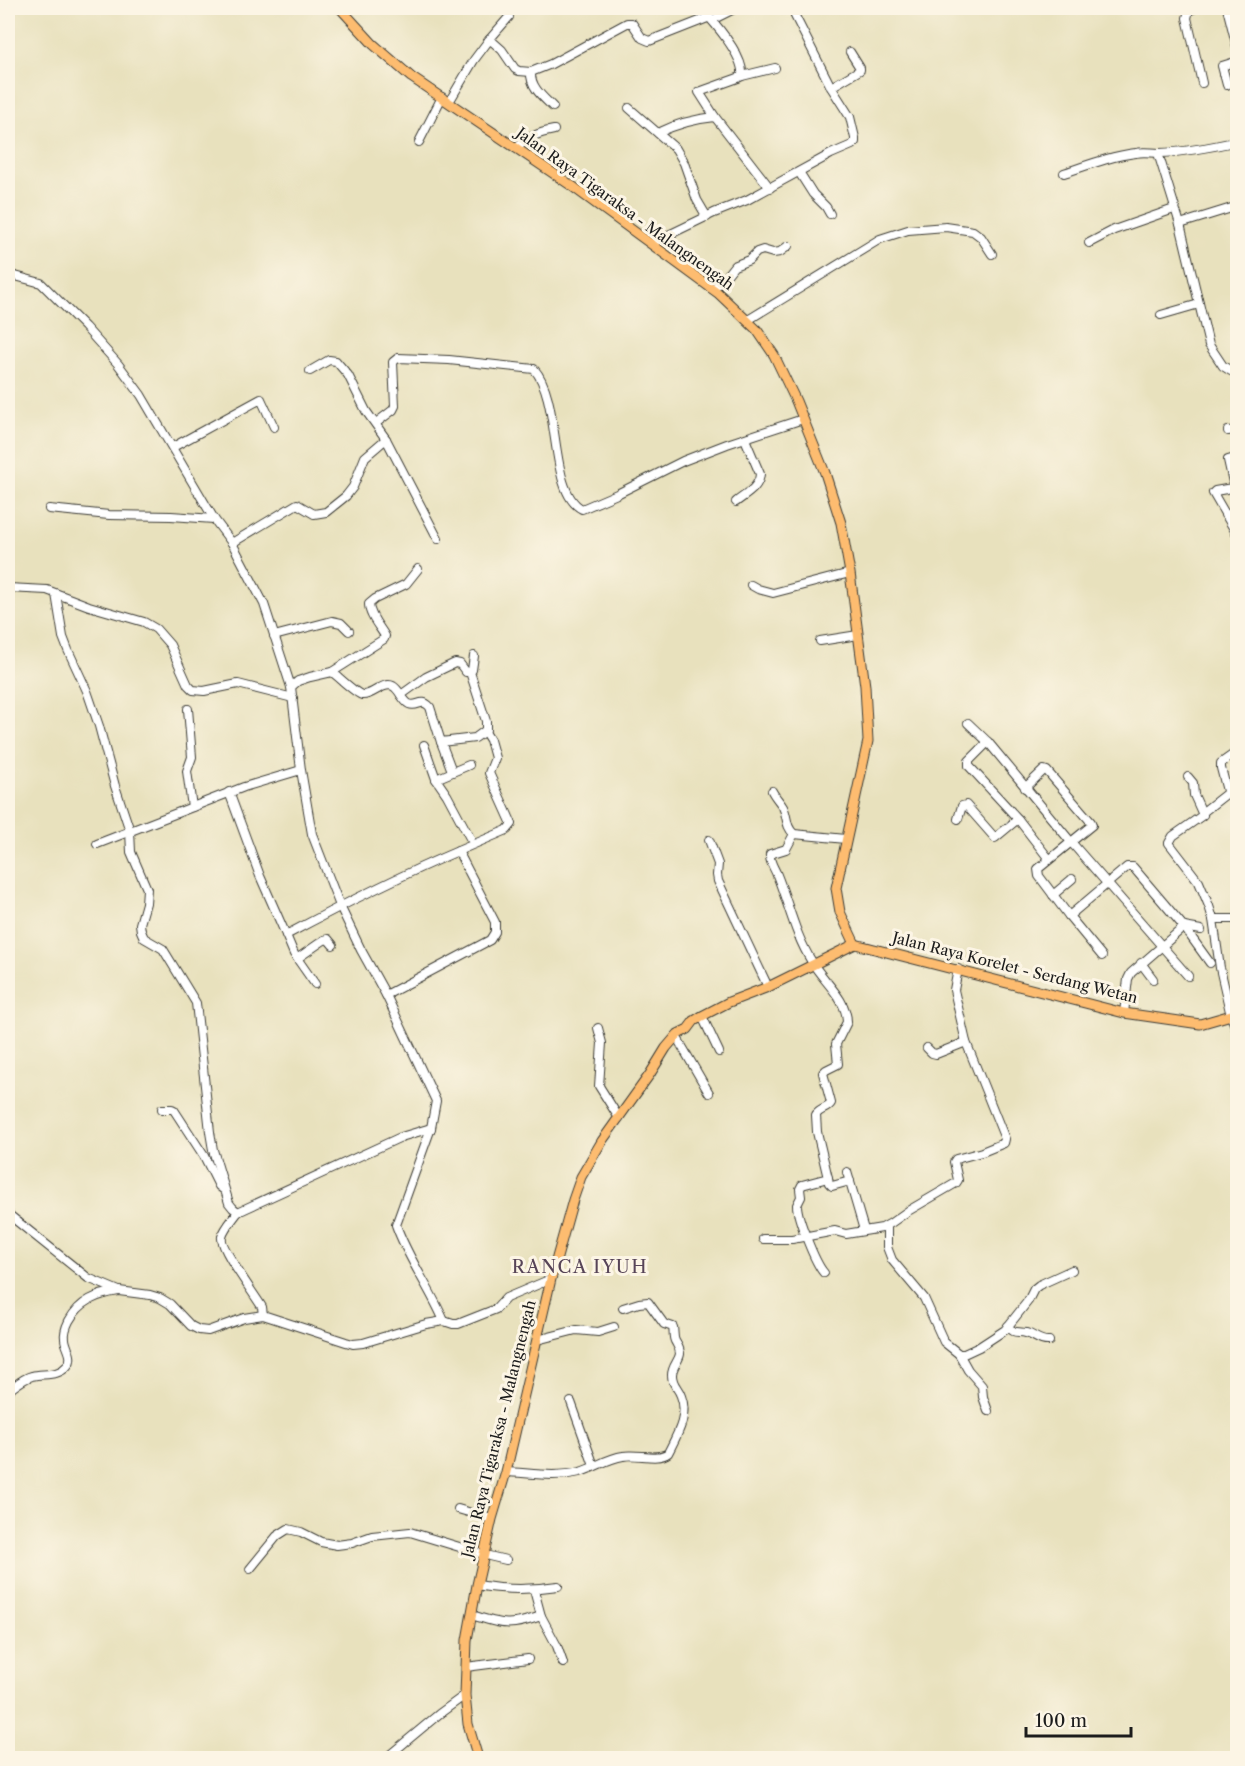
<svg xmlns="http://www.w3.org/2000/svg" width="1245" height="1766" font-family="'Libre Caslon Text',serif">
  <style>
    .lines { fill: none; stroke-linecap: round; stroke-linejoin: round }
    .minor-casing { stroke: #3b3a34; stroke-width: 10 }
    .major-casing { stroke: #3b3a34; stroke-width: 11 }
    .minor { stroke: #fff; stroke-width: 8 }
    .major { stroke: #fdbc70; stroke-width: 9 }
    .labels { text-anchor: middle; stroke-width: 6; stroke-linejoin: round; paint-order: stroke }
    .street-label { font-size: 15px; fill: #1c1c1c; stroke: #fcf5e5 }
    .quarter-label { font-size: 18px; letter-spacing: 1.5px; fill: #584558; stroke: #fcf5e5 }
  </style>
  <rect width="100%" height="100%" fill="#fcf5e5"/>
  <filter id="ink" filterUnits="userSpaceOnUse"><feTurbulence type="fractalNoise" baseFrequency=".0167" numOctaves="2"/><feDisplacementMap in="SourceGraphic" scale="12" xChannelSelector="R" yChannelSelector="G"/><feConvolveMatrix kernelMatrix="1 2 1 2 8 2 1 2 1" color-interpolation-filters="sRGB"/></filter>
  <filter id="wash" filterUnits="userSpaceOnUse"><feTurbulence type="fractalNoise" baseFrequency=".008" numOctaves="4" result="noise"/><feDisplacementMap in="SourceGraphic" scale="24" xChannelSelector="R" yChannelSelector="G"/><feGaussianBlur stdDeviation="1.35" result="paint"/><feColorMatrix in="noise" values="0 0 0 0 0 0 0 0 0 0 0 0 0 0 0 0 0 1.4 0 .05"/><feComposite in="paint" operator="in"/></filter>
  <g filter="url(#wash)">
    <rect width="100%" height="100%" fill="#e8e1bd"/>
  </g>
  <g filter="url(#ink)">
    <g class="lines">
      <defs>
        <g id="minor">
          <path d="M701,8C713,21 745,57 742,76L738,78L699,92L715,117L770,188"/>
          <path d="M1196,8L1189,10L1187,18L1202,83"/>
          <path d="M1227,8L1238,51"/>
          <path d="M712,20L736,8"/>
          <path d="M489,40L509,17"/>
          <path d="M531,72C530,87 543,97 553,107"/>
          <path d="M742,76L775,68"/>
          <path d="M1227,85L1222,66L1238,61"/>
          <path d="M831,87L860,70V68L850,52"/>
          <path d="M449,102L474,60L489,40L493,42L502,50L515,69L519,71L531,72L551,64L627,23H632L642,38L649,41L710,17"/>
          <path d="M629,108L676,149L684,163L697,200L707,217"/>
          <path d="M658,133C676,124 694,119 715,117"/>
          <path d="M419,142L442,97"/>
          <path d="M515,148C528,137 538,133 554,130"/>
          <path d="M1158,153L1180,224L1209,345L1223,366L1231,371L1238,370"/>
          <path d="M799,172L813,194L826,207L830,214"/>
          <path d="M1064,173C1088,165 1111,156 1136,153C1144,151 1151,153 1159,153C1186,152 1212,147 1238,141"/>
          <path d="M1180,224L1238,206"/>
          <path d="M652,243L714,213L747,200L831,154L852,145L855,142V138L850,117L831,87L795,16L796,8"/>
          <path d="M1089,243L1114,230L1174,209"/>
          <path d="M8,274L41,283L85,327L118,364L141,395L214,519L232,543L264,604L291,687L301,770L312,834L340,906L361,950L386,995L436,1101L431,1128L396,1225C408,1259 430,1288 444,1321"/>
          <path d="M712,289L722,281L734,266L749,260L757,252L763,250L773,253L780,252L788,246"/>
          <path d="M1161,315L1199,304"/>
          <path d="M748,320L880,239L908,230L946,227L973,231L981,237L992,254"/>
          <path d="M310,371L329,360L336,361L348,375L366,411L386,439L438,539"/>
          <path d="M376,423L393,410L395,406L393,362L398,358L449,360L534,369C562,400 548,492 582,509L617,494L683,461L727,444L803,419"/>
          <path d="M1228,431L1238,430"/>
          <path d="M173,447L261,399L274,427"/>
          <path d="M1234,487L1228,460L1238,457"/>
          <path d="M1238,487L1215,491L1213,493L1238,536"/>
          <path d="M736,502C746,494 759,488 760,474L745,439"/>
          <path d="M49,509L109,515L171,516L214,519"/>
          <path d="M1225,515L1238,513"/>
          <path d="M232,543L297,504L314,514L326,512L346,496L353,487L365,457L386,439"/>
          <path d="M751,585L758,589L773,593L850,573"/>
          <path d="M8,588L47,590L89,606L144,622L156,629L170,645L188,685L193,690L204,691L238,684L293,698"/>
          <path d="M56,594L63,637L68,650L87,691L99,726L115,786L130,831L131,852L147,889L146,903L140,924L141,931L144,938L163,949L196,1003L210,1132L213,1150L229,1203L233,1208L238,1212C233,1219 224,1229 222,1237C219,1247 255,1295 262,1307L263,1315"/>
          <path d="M274,636L332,621L341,623L349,631"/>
          <path d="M820,641L858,635"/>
          <path d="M332,672C339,677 355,693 362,695C373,696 383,681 393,686C400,690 402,700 409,704C418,708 421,697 430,707L441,742L475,738L486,730V721L470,672"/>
          <path d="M291,687L298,681L310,677L332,672L384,639L385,636C379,626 369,615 369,604L375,599L406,584L418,569"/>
          <path d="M401,695L426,677L455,663L460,664L466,672H470L472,670L474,656"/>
          <path d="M188,709L192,757L187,771L192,807"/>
          <path d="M968,723L988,742L1071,842L1188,976"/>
          <path d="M441,742L452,771"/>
          <path d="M988,742L969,761V766L1018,819L1049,859"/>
          <path d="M424,745L436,779L447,795L470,838"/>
          <path d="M1188,777L1193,783L1194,795L1203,815L1173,836L1169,843L1199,882L1209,906L1213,919L1220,968L1231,1016L1238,1033"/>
          <path d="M436,779L469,765"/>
          <path d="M1025,788L1044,770L1047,771L1091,822L1092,825L1038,869L1039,876L1069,916L1102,956"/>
          <path d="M772,791C775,797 780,802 783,807C788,817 785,826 794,834L846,839"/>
          <path d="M229,792L260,876L286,935C342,905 399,876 458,851"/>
          <path d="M1203,812L1226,794L1227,791L1221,768V763L1238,751"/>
          <path d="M958,819L962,806L966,805L995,838L1018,819"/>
          <path d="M794,834L786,849L770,854C769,862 774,867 777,875C789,905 795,935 812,962C823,981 847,999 847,1022L836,1044L838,1064L826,1070L823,1073L831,1103C828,1109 819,1109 816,1115L817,1132L828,1178L802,1185L800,1189L801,1197L797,1205C797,1217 815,1263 824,1273"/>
          <path d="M709,840L718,864L717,875L718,881L768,987"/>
          <path d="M97,844L244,787L301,770"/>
          <path d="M1053,895L1072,879"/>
          <path d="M1069,916L1127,867H1133L1184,927L1210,963"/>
          <path d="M1213,919H1238"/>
          <path d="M286,935L294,954L315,984"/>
          <path d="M298,958L324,940L328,939L333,945"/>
          <path d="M1141,963L1153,979"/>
          <path d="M386,995L490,940L495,932V922L458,851L507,830L512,824L489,773L495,758L490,740L485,732"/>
          <path d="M1124,1013L1128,979L1131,973L1184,927L1201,930"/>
          <path d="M702,1016L719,1052"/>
          <path d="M598,1028L602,1043L599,1086L619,1118"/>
          <path d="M676,1036L709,1093"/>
          <path d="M927,1048L932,1053L936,1054L966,1042"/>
          <path d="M162,1109H172L174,1110L204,1156L219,1186L224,1190"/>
          <path d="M847,1172L864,1230"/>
          <path d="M828,1178L829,1183L832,1186L850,1181"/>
          <path d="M238,1212L401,1137L431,1128"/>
          <path d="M8,1214L88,1278L119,1291L150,1295L160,1298L170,1304L191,1326L199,1330L208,1331L244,1318L263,1315L346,1342L353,1344L363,1343L426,1324L444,1321L453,1324H458L496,1309L506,1298L551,1279"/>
          <path d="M887,1226V1247L892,1260L924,1298L944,1342L959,1354H964L979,1347L1005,1330L1028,1301L1034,1289L1039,1285L1072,1270"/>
          <path d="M763,1239H792L835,1231L846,1234L882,1228L891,1223L908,1211L956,1183L958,1180L954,1162L956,1159L982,1152L1004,1143L1005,1139L966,1042L954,990L958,969"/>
          <path d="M1008,1326C1013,1334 1017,1331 1026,1333C1035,1335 1039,1342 1049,1341"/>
          <path d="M537,1340L576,1330L598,1332L614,1327"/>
          <path d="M959,1354L968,1370L982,1386L983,1397L988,1411"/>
          <path d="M8,1391C15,1386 23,1378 32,1376C43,1373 58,1377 67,1366C75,1357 66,1349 65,1339C64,1333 66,1327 69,1321C80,1301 97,1294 119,1291"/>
          <path d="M571,1402L594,1466"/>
          <path d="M506,1472C530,1473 555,1478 580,1472C594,1468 608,1458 623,1456C637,1453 658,1461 668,1453C677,1435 689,1416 681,1396C678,1387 672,1385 672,1375C672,1366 679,1361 680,1354C680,1348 677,1345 675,1341C673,1337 674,1332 673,1327L664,1324L648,1302L639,1303L623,1308"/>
          <path d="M458,1509L492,1519"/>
          <path d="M250,1569L277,1536L288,1529L301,1532L321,1542L337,1545L352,1543L372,1536L410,1532L489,1556L506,1560"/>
          <path d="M477,1585C504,1590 531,1590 558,1586"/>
          <path d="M534,1590L541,1616"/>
          <path d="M472,1615C502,1625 511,1627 541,1616L557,1646L563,1663"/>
          <path d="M466,1667L528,1659"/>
          <path d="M386,1758L439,1714L465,1695"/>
        </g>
        <g id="major">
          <path d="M340,8L373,44L411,77L572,186L718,293L757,330L774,355L796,401L825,473L841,523L850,573L865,686L868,741L836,888L840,912L855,944"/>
          <path d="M855,944L1124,1013L1200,1024L1238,1013"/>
          <path d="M478,1758L468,1724L465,1695L467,1640L477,1585L492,1519L506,1472L551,1279L573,1200L581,1177L602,1141L650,1074L666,1048L678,1034L688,1029L694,1021L702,1016L729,1002L768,987L855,944"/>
        </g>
      </defs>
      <use href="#minor" class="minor-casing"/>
      <use href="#major" class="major-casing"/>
      <use href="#minor" class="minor"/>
      <use href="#major" class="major"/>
    </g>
  </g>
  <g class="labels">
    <g class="street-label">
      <text transform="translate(625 209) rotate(36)" y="5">Jalan Raya Tigaraksa - Malangnengah</text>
      <text transform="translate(1015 968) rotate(14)" y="5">Jalan Raya Korelet - Serdang Wetan</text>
      <text transform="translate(499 1429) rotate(-76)" y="5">Jalan Raya Tigaraksa - Malangnengah</text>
    </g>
    <g class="quarter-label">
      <text x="580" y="1273">RANCA IYUH</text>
    </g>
  </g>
  <rect width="1245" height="1766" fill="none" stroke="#fcf5e5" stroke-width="30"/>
  <path d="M1026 1727v9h105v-9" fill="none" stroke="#1c1c1c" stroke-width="3"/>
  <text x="1035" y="1727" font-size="18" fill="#1c1c1c" stroke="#fcf5e5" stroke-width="4.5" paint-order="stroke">100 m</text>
</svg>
